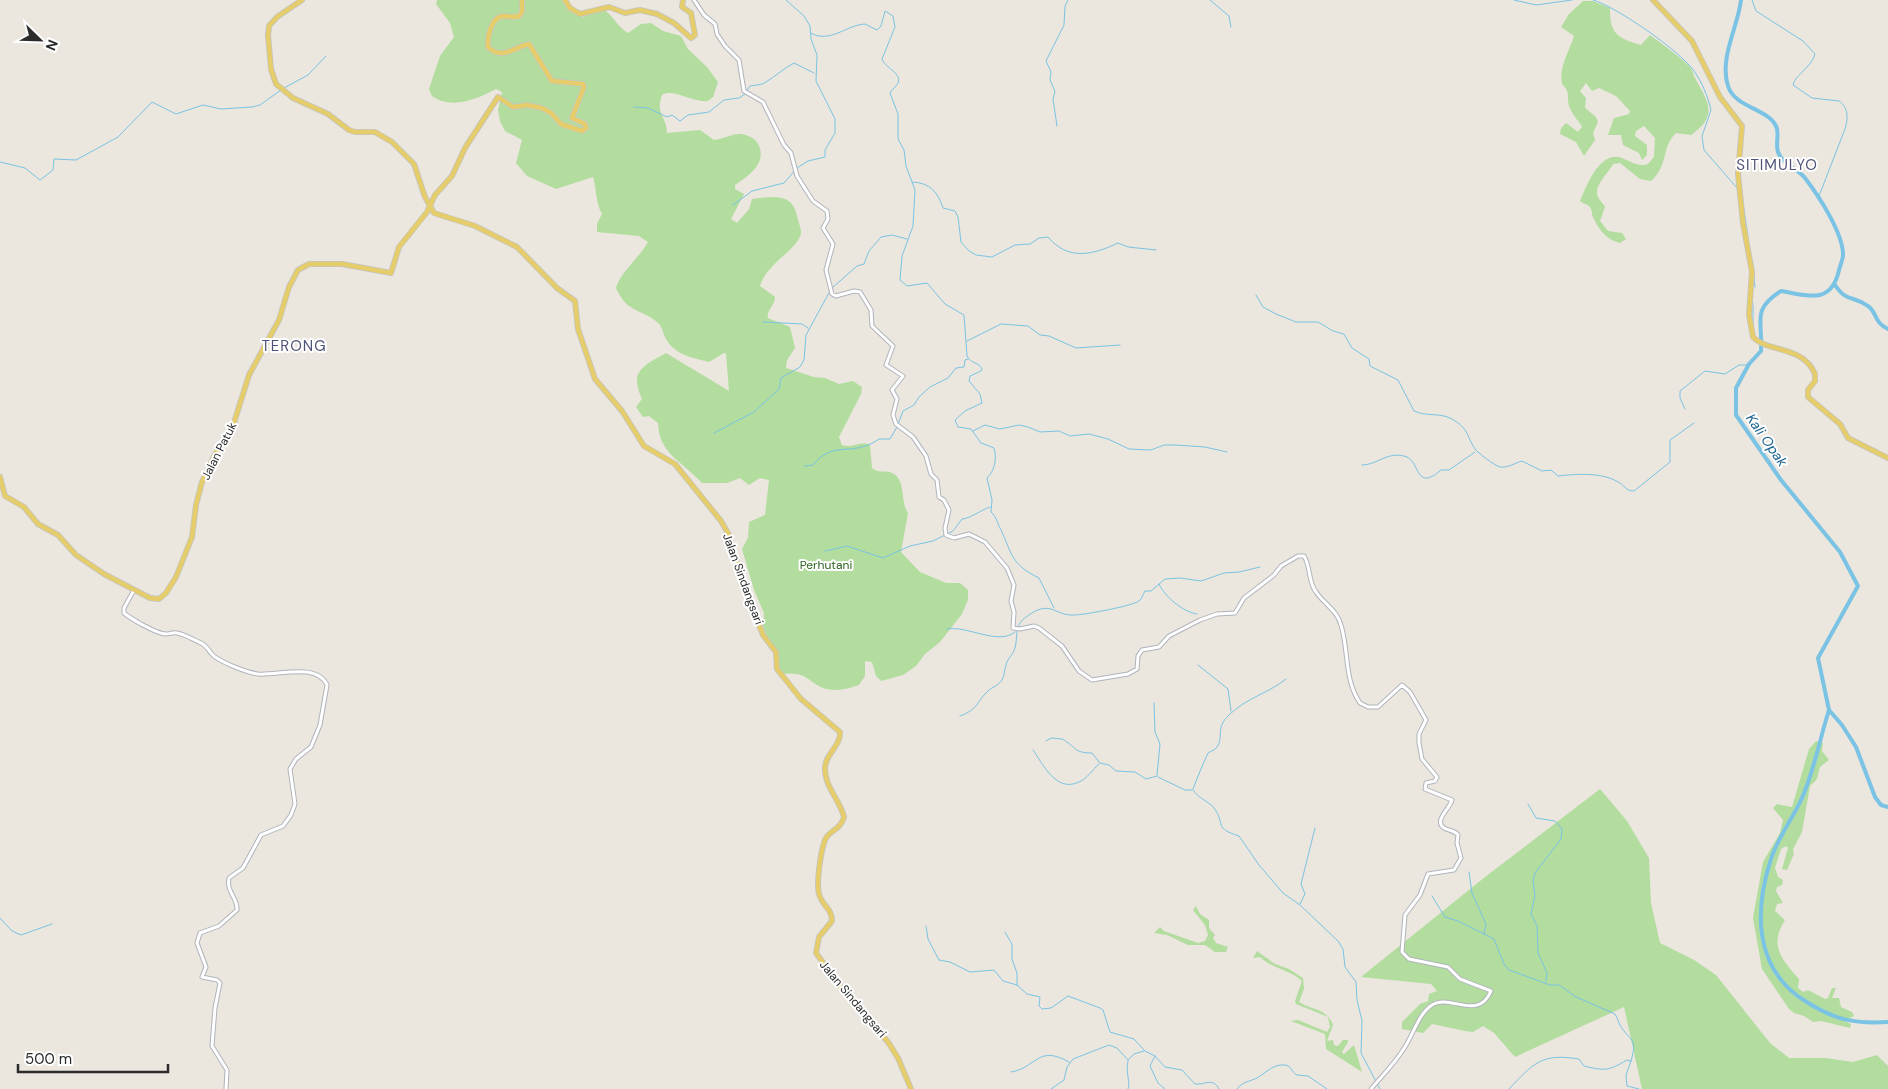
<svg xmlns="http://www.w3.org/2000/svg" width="1888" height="1089" font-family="'DM Sans',sans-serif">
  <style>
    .green { fill: #b2dd9f }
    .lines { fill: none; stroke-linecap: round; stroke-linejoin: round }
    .stream { stroke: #7ac3e4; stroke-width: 1 }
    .river { stroke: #7ac3e4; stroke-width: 4 }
    .minor-casing { stroke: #b1b4bd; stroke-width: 5 }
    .major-casing { stroke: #c4c4c4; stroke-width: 6 }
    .minor { stroke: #fff; stroke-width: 3 }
    .major { stroke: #e4cd6a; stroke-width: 4.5 }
    .labels { text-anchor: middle; stroke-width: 4; stroke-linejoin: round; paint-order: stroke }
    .street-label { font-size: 12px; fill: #2b2b2b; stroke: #fff }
    .park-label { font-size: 12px; fill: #2b6221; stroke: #fff }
    .water-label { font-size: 14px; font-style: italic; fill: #196290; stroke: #fff }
    .quarter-label { font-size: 15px; letter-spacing: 1px; fill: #4f5477; stroke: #fff }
  </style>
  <rect width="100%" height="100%" fill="#ebe6de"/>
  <g class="green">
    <path d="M437,0H562L569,10L582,17L604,10C615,17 617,27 628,33L641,24L651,23L663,31L681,36L688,49L707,67L718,82L713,97L708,101C692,103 673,88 662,95C655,114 667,117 667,133L700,130L714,140C723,139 733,133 741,134C748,135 755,138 758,144C768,162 749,176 735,185V189L744,194L731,219L737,223L749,209L752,199C769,197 790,192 796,212C797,218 800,225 801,231C802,247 766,263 760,286L775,297C775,306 766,310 768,318L790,327L795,348L787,360L786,368L814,377L825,378L839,384L853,381L862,387L861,394L839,437L842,445C852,449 860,440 870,445L872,468C878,474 886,469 894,474C906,482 900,501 908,513L901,552L920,572L946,583H960L968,590V600L962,614L940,642L925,654L916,666L903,675L881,681L876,676L872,662L865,661V676L859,685C849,688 838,692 827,689C809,685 809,671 784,674L777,665V651L769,643L763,626L764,613L754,590L742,549L748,538L749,522L765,515L769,480L760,478L749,485L740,478L727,483H702C682,461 659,454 658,423L649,416L643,417L636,407L642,399C629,371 643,366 666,353L729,391L726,354L724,353L709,362C693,358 675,355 666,339C663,334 662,325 657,322C640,308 627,313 616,288C619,274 640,257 648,242L639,236L597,232V224L602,214C595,201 597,190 593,177L556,189L527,176L516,163L522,140L505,131L500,121L498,110L502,92L496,89C477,99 452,110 432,96L429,89L440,56L454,37L450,23L436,4Z"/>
    <path d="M1583,1H1593L1610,8C1610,33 1616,38 1641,45L1650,35C1663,45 1678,55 1690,67C1693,71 1693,74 1695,78C1707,101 1720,115 1691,135L1676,133C1661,147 1669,165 1651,181L1640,179L1620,163L1613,164C1609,173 1593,185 1598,197C1600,201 1603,203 1605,207L1600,221L1608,231L1622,233L1626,239L1620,243C1607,240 1599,230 1594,219C1591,215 1593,211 1590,207C1587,204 1582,203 1580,201C1587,185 1600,150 1622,158C1632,162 1638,167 1648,164L1654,157L1655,138L1644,126L1636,131L1635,136L1647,145V155L1642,160L1639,153L1623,145L1621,135H1608L1614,118L1629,114L1630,111L1616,96L1599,88L1592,91L1586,83L1580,91L1586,98L1585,108L1596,117L1598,122L1593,133L1595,140L1584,156L1576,142L1560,134L1561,128L1566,123L1578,132L1582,127C1579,121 1574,117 1571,110C1565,100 1572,93 1562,84C1559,66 1569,52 1574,36L1561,27L1569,14Z"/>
    <path d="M1816,741L1823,743L1822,751L1829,760L1820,767L1817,779L1810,786L1802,832L1793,849L1794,854L1787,870L1782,869L1788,848L1786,846L1781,849L1775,868L1778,877L1783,880L1782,885L1777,887L1776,891L1783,903L1777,904L1775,911L1785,920C1769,945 1781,959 1799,979L1798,988L1803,992L1808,990L1825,999L1828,998L1832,988H1836L1832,998H1839L1841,1007L1852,1012L1854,1016L1844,1021L1851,1024L1850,1028L1821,1021L1813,1022L1804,1016L1794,1013L1789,1009L1762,969L1753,918L1763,862L1780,833L1783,820L1773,808L1777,804L1792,807L1809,749Z"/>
    <path d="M1600,789L1627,821L1649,858L1651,903L1660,943L1694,960L1716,975L1770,1043L1789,1058H1826L1853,1062L1877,1055L1888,1066V1089H1642L1624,1007L1515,1057L1494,1033L1483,1026L1473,1032L1465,1031L1432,1024L1423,1033L1402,1029V1022L1420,1004L1428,1001L1429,994L1437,991L1431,984L1361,977L1485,877Z"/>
    <path d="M1196,906L1200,914L1209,920V928L1215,935L1213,938L1216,943L1228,947L1226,952H1215L1205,945H1188L1167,935L1154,933L1160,927L1164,931L1198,943L1205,941L1208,935L1205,925L1193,910Z"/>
    <path d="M1257,951L1275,964L1289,969L1303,978L1304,989L1299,1002C1314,1011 1326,1008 1333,1025L1327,1041L1333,1040L1334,1045L1338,1046L1343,1040H1348V1042L1342,1052L1344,1054L1354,1045L1362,1072L1326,1049L1325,1034L1291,1021L1298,1020L1327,1032L1330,1027L1328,1017L1296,1004L1295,1001L1302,981C1290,970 1273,969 1260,957L1253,958Z"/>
  </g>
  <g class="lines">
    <g class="stream">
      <path d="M1210,0L1229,16L1231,27"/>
      <path d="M1514,0L1536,5L1572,0"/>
      <path d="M1593,0C1617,7 1680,51 1694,71C1702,82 1708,97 1711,110L1702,136L1704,150L1738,189"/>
      <path d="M1752,0L1756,11L1803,41L1815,54C1812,67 1794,76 1793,85L1812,98L1839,101C1849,108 1848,119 1845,129L1819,196L1827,212"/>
      <path d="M811,33C830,44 846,25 865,24L877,30L881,26L885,11L893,16L895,27L882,59C885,68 902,73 898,83C896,87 892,89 890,93L898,114V139L904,150L906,166L915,190L913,226L902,256L900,280L907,286L927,283L945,304L964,315L967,356C971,364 979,362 982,369L981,371L970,376L969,381L980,394L982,403L965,411L955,420L958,427L971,429L981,443L994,448C997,459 995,470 987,478L992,500L991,512C997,517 997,523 1001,530C1013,556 1011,564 1039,578L1054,608"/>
      <path d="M284,88L308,75L326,56"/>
      <path d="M747,90L750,86C755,85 762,85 766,82C776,76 784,68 794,63L814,73"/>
      <path d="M634,107L648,108L667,117L672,115L680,121L688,115L709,112L724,100L739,98L745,94"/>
      <path d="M1057,126L1053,99L1055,91L1050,80L1051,72L1046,61L1064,25L1065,6L1068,0"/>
      <path d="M0,162L25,168L40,180L53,170L54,159L76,160L118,137L152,102L176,114L203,105L221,109L252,107L260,105L281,90"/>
      <path d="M913,182C930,183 938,192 943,208L955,211L958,217L961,242L969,251L976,255L992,257L1015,245L1030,244L1039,238L1048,237C1068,261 1093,255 1118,243L1128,247L1156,250"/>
      <path d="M1741,189L1748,237"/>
      <path d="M733,205L752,191L784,183L797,168L808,161L825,157V150L835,133V119L816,81L817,55L811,39L810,26L804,16L786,0"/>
      <path d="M1752,260L1755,287"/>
      <path d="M832,288L857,266L864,264L869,251L881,237L892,235L907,239"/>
      <path d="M1256,295L1263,307L1276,314L1296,322H1318L1333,331L1344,334L1352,348L1369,359L1370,366L1398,380L1414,411C1427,417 1439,412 1452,419C1469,429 1466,435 1475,449C1477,452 1495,466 1500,467C1508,468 1515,463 1522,461L1542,471L1551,470L1558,476C1576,474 1602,472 1618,482C1625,485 1625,491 1634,491L1670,462V440L1694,423"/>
      <path d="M1753,303V327"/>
      <path d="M763,322L802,324L808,328"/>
      <path d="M967,341L1001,324L1028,326L1040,335L1049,336L1076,348L1120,345"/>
      <path d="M1685,409L1680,398V391L1705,371L1725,374L1739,365H1748"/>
      <path d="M973,431L985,425L1000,429L1019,425L1028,427L1040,432L1059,431L1070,436L1089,434L1108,439L1129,449L1151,450L1164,445H1176L1205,447L1227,452"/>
      <path d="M714,433L754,412L779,389L781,378L800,367L804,360L806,335L830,291"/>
      <path d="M1362,465C1378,465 1388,450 1407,457C1420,463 1416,492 1441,470H1449L1475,452"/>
      <path d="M805,466L813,465C834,439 852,458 879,439H890L897,427L903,411L914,405L919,397L930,387L948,378L956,368L964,367L965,360L968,359"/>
      <path d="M825,551L847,546L883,558L910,546L933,541L953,531L962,519C969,519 981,510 990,507"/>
      <path d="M1159,584C1165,597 1183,612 1197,614"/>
      <path d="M947,629C967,625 998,646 1015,632"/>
      <path d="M1198,665L1228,689L1231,711"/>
      <path d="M1154,703L1155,732L1160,744L1157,775"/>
      <path d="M960,716C979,709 976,702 988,691C992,687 998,686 1002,680C1005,675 1004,670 1006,665C1007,659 1013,655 1015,648C1019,631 1012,625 1032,613C1051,601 1056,616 1074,615C1084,615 1132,606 1139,601C1142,599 1143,594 1145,591H1151L1165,579L1180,578L1201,581L1224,573L1239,572L1260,567"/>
      <path d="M1046,741L1051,738L1062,739C1077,747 1073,753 1092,753L1100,763L1109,765L1116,771L1135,772L1146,779L1157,776"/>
      <path d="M1033,750C1043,764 1056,793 1079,782C1087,779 1093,769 1099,764"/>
      <path d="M1158,777L1185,790H1192"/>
      <path d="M1193,789C1198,776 1202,766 1208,753C1211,751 1215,750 1217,747C1224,737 1215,728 1229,715C1246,698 1269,693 1286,679"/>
      <path d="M1193,790C1198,798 1208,801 1214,808C1226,824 1213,828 1239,836L1259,865L1283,893L1300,905L1338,941L1343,949L1345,967L1356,982L1357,1000L1362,1021L1361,1053L1380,1089"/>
      <path d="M1528,804L1536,818L1555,821L1562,829L1561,839L1535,873L1533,881L1535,896L1531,914L1537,926L1538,953L1547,973L1546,981"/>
      <path d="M1469,872L1472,893L1486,924L1484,934"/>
      <path d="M1432,896L1445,917L1458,921L1494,939L1504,964L1509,970L1550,985H1559L1576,997L1615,1014C1617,1017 1618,1021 1620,1025C1630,1042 1638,1037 1631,1061"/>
      <path d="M1300,904L1305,894L1301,884L1315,828"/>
      <path d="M0,918L12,931L21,935L52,924"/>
      <path d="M926,926L928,939L939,960L950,962L970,972L994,970L1003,981L1017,985L1027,994L1040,997L1039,1006L1042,1009L1051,1008L1068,996L1100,1008L1103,1010L1110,1032L1134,1039L1145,1051L1155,1056L1165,1067L1182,1070L1195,1084C1205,1085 1213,1077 1219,1089"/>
      <path d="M1005,932L1012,944V959L1017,973V985"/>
      <path d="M1155,1056L1150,1066L1158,1083L1165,1089"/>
      <path d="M1128,1061C1125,1074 1131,1081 1128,1089"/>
      <path d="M1011,1072C1037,1068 1037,1044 1069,1062"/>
      <path d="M1051,1089L1064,1080L1067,1067L1073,1059L1109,1045L1117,1048L1128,1060L1134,1054L1144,1051"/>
      <path d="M1237,1089C1243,1081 1249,1082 1257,1078C1267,1072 1273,1064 1285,1065C1292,1066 1291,1072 1297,1075L1308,1076L1327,1089"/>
      <path d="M1509,1089C1534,1063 1541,1053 1579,1059L1584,1066C1605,1071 1608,1071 1627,1060L1631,1061L1626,1075L1627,1086L1639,1089"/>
    </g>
    <g class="river">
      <path d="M1741,0C1738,27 1719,58 1728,86C1735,108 1767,108 1776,126C1780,133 1775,144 1778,152C1783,165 1797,168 1805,178C1818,195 1844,234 1843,256C1842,262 1839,269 1838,274C1829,305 1806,295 1781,291C1751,310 1763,321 1761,351L1749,364L1736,388V415L1781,480L1840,552L1858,586L1818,658L1829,710L1842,725L1856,747L1875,797L1881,805L1888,807"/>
      <path d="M1835,285C1847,303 1853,295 1868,306C1877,312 1874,323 1888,329"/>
      <path d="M1829,710C1820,738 1814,771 1802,798C1793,818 1778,837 1771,859C1754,911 1754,969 1805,1001C1835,1020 1853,1024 1888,1022"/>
    </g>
    <defs>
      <g id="minor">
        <path d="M694,0L704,15L715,24L717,34L725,46L739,60L744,91L763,102L784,145L791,153L797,176L813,201L827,211L828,219L823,228L833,244L826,270L832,294L836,296L854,291L860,292L871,310L872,326L893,346L886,365L903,376L892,390L897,399L893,415L896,424L913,437L926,456L931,474L937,480L939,497L944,500L949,510L945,528L946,535L954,538L969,534L985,542L1007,568L1014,585L1011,601L1014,612L1013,628L1020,629L1034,626L1039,628L1062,646L1079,671L1092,680L1128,674L1137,669L1138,656L1142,650L1159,647L1169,636L1200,620L1217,614L1235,613L1244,598L1274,575L1281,566L1298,556H1304C1311,567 1308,582 1316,592C1324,604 1337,610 1341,625C1349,651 1344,680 1360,703L1368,707H1378L1402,685L1410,692L1426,720L1419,734V743L1422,759L1437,777L1435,781L1426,783L1425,789L1452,800C1451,807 1433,821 1444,828C1449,831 1454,830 1458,835L1457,843L1461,858L1454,870L1428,874L1420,895L1405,915L1402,952L1409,959L1448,967L1460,979L1491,991C1478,1022 1450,993 1432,1005C1418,1014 1413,1036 1403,1050C1394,1064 1382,1076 1371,1089"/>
        <path d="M134,590L124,608V613C131,619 157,634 166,634C170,634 173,632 177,633C184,634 194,640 201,643C208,646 209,653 215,657C226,664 245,672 258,674C276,676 317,662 327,685L320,725L311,747L296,759L290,769L295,804L291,815L283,826L261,835L243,868L229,878C226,892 238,898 237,910L219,926L200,933L197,943L206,967L202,977L217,980L220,983L215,1008L212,1046L227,1070L226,1089"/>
      </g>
      <g id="major">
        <path d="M302,0L277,17L269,26L268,35L271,69L276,84L293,98L328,114L349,130L355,132H375L392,142L414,164L425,197L434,213L475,226L517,247L557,288L575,301L578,329L595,379L622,411L644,446L675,464L721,521L729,535L743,584L763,635L776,652L777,669L801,699L840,732C841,746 825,754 825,768C824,786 840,800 844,817C840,831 829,830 825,840C821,851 815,886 820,897C824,907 832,909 832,921L819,937L816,953L851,1001L888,1042L898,1058L911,1089"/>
        <path d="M565,0L570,8L580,14L609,7L625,13L640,10L657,14L674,23L691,38L695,35L691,13L682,7L683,0"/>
        <path d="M1653,0L1692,41L1720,97L1742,126L1738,174L1743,223L1752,272L1749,315L1753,337C1768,353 1803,345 1815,374V381L1808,390V397L1840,424L1848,438L1888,458"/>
        <path d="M0,477L5,496L24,507L38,524L58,535L76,555L104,574L150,598L159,599L166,593L176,577L192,537L196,505L202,482L214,456L233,426L249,375L279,320L289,287L298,270L309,264H342L391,273L399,247L427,212L435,195L452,176L465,148L498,97L513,107L527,105L542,108L551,113L561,124L582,131L586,128L585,124L572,118L584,87L583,84L552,81L529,44C514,47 502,61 488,47C487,38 491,17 503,16C509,16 513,18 519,16L522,12V0"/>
      </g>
    </defs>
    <use href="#minor" class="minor-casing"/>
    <use href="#major" class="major-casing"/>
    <use href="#minor" class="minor"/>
    <use href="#major" class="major"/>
  </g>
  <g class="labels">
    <g class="street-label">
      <text transform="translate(219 451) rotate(-63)" y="4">Jalan Patuk</text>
      <text transform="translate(743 579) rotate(70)" y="4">Jalan Sindangsari</text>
      <text transform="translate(853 999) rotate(50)" y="4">Jalan Sindangsari</text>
    </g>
    <g class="park-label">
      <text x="826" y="569">Perhutani</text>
    </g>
    <g class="water-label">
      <text transform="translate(1767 440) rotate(55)" y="5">Kali Opak</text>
    </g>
    <g class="quarter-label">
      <text x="1777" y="170">SITIMULYO</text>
      <text x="294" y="351">TERONG</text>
    </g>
  </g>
  <g transform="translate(40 40) rotate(113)" stroke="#ffffff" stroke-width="4" paint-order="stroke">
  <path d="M0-4L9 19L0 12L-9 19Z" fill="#2b2b2b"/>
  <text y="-8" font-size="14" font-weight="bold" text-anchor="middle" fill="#2b2b2b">N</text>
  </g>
  <path d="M18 1064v8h150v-8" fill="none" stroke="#2b2b2b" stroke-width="2.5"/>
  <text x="25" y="1064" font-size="15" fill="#2b2b2b" stroke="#ffffff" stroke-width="4" paint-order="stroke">500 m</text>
</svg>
